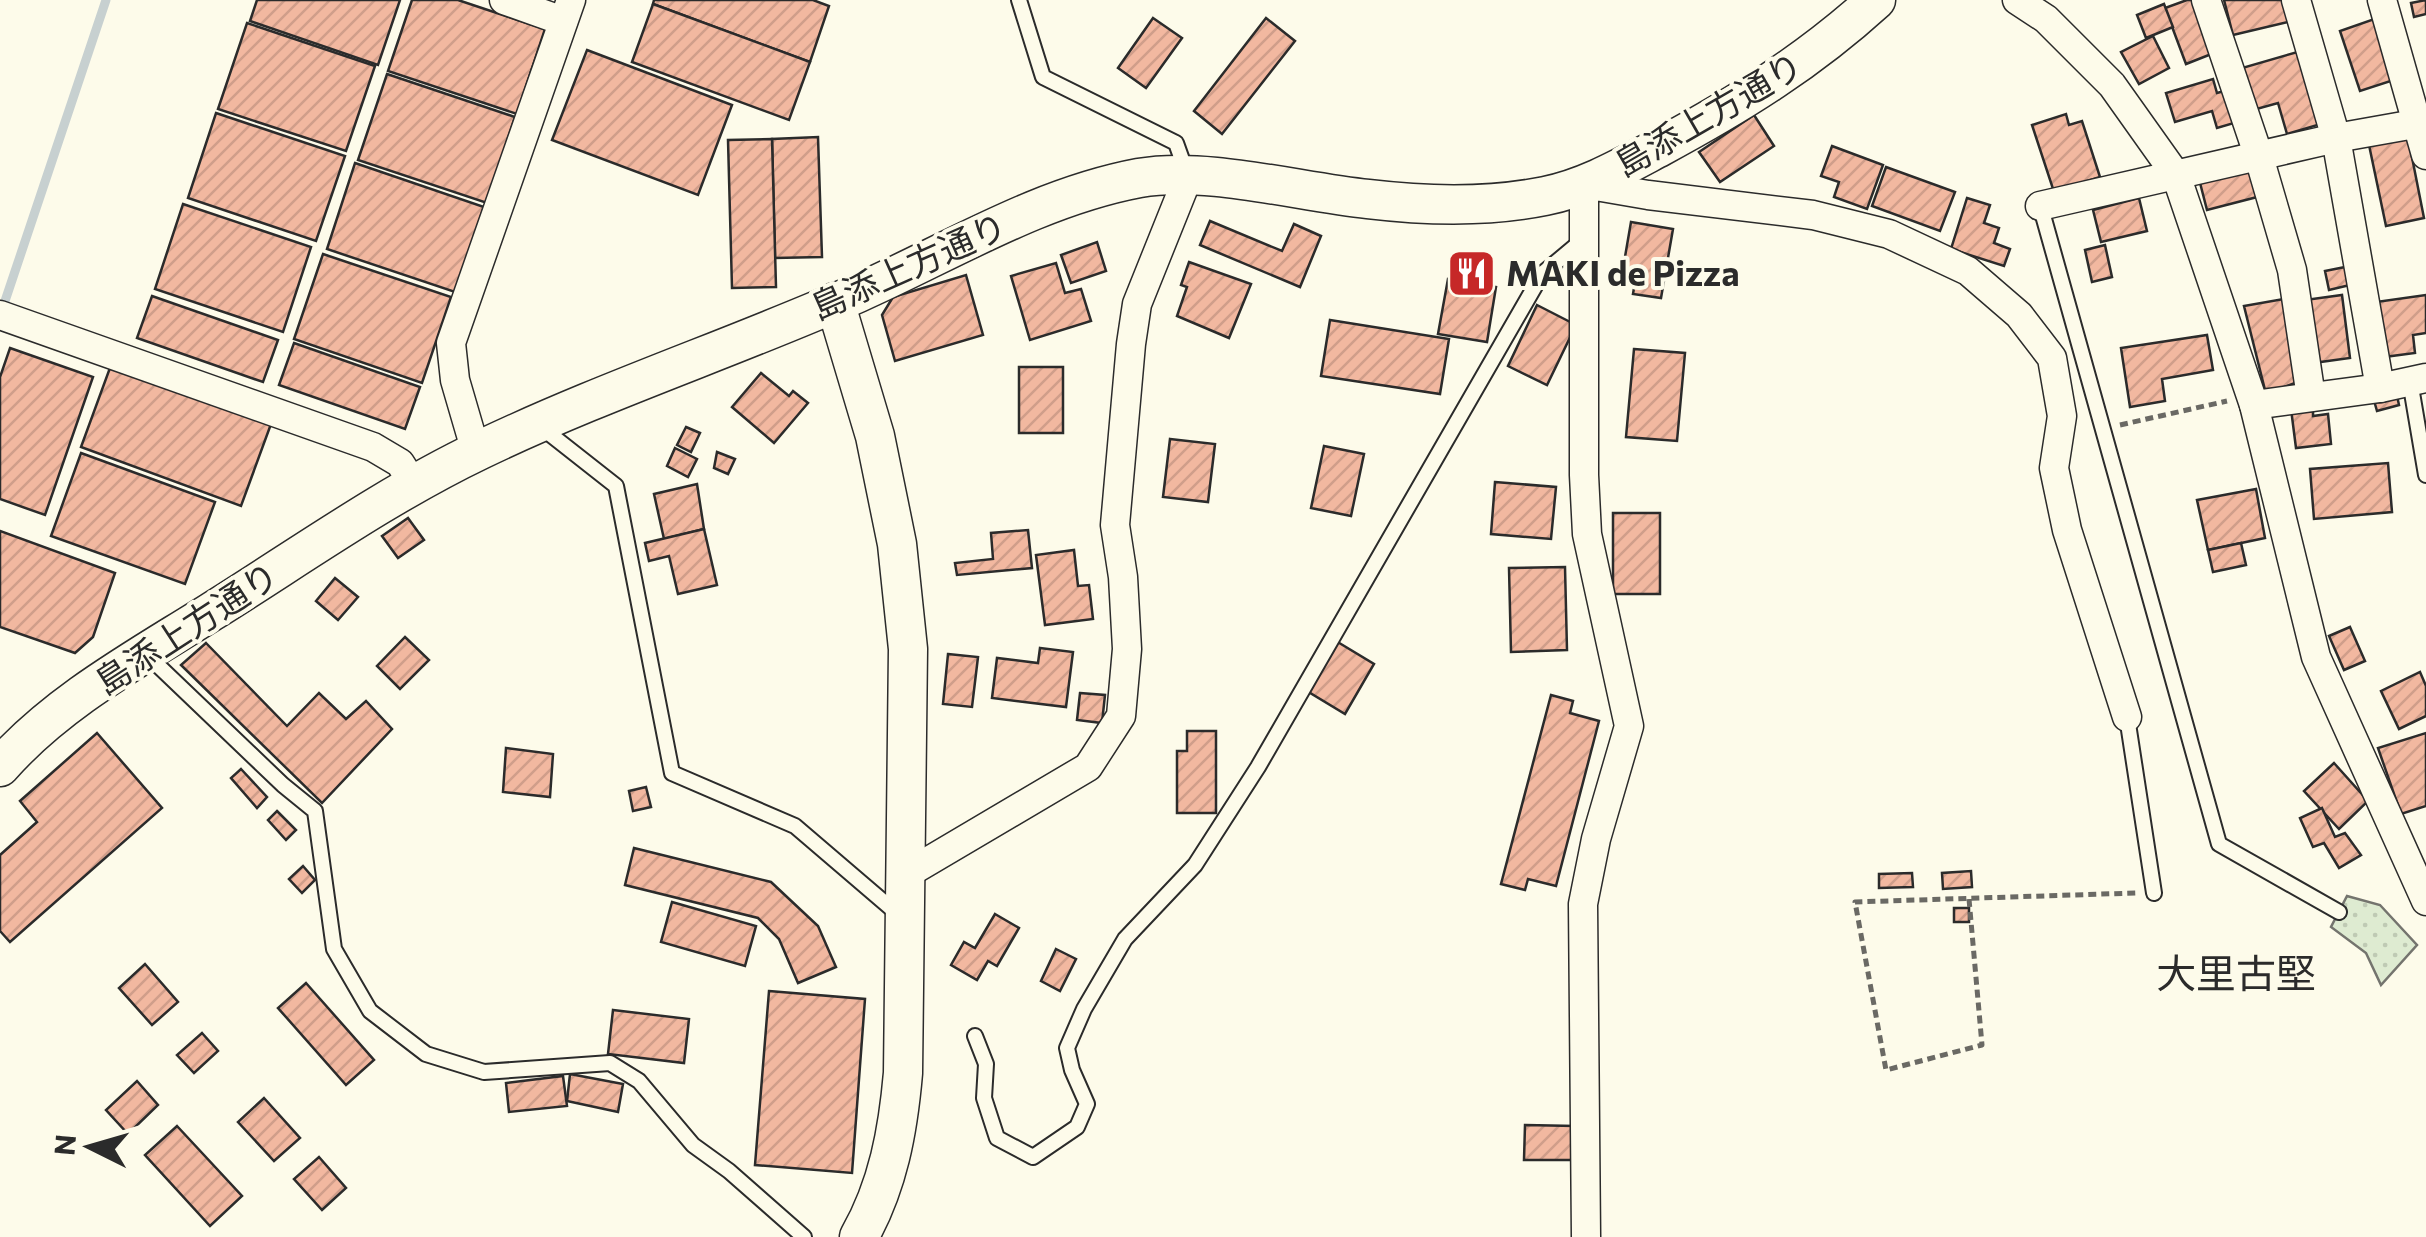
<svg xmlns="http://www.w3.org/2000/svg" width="2426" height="1237" font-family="Commissioner,'Noto Sans JP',sans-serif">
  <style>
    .park { fill: url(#park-dots); stroke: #74746e; stroke-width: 2.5 }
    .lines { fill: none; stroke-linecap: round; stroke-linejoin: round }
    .stream { stroke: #c7d0d0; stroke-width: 9 }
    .building { fill: url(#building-hatch); stroke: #2b2b2b; stroke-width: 2.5 }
    .lane-casing { stroke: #2b2b2b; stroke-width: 18 }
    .street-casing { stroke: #2b2b2b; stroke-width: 31 }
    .secondary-casing { stroke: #2b2b2b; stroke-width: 41 }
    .path { stroke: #6a6964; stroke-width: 5; stroke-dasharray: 8 5; stroke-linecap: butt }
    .lane { stroke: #fdfbea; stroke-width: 14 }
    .street { stroke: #fdfbea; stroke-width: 28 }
    .secondary { stroke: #fdfbea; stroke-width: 38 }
    .labels { text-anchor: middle; stroke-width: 8; stroke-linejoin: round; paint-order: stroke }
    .street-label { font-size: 35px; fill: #2b2b2b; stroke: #fdfbea }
    .poi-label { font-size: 35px; font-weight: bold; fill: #2b2b2b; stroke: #fdfbea; text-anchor: start }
    .quarter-label { font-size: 40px; fill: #2b2b2b; stroke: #fdfbea }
  </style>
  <defs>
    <pattern id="park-dots" width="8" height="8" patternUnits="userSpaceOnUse" patternTransform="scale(2.5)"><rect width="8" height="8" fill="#deebd1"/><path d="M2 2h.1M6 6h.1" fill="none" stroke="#bfcab4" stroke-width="1.8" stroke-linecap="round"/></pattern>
    <pattern id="building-hatch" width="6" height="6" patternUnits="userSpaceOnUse" patternTransform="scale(2.5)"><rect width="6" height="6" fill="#f2b8a0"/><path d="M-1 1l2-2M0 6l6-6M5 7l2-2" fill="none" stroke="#d09e8a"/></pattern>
  </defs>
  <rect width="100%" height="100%" fill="#fdfbea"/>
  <path class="park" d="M2347,896L2380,905L2417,945L2381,985L2366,953L2331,927Z"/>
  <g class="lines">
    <path class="stream" d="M2,310L106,0"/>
  </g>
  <g class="building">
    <path d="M257,0H400L378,65L250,21Z"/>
    <path d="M412,0H458L545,29L517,114L388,71Z"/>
    <path d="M654,0H813L829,6L810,62L653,4Z"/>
    <path d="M2187,0H2195L2214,53L2186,64L2165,8Z"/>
    <path d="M2224,0H2283L2288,22L2233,35Z"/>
    <path d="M2426,0V14L2414,17L2411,3Z"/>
    <path d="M653,4L810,62L789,120L632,62Z"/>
    <path d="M2164,4L2173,27L2146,38L2137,15Z"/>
    <path d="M2380,17L2400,78L2360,91L2340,31Z"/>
    <path d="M1153,18L1182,38L1146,88L1118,68Z"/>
    <path d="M1266,18L1295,41L1222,134L1194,111Z"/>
    <path d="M247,23L375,66L346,151L218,109Z"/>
    <path d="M2153,36L2169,68L2139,84L2121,52Z"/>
    <path d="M587,50L732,105L698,195L552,140Z"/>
    <path d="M2301,51L2321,124L2287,134L2278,103L2253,110L2242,68Z"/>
    <path d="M387,74L515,117L487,203L358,160Z"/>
    <path d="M2213,79L2217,93L2232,89L2241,121L2217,128L2212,111L2175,122L2166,93Z"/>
    <path d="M216,113L345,156L316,241L188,198Z"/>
    <path d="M2066,114L2069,125L2082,121L2100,177L2054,192L2032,125Z"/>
    <path d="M1754,115L1774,146L1720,182L1699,152Z"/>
    <path d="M818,137L822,257L775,258L772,139Z"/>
    <path d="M2408,137L2424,218L2386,226L2369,145Z"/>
    <path d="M772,139L776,287L732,288L728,140Z"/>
    <path d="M1832,146L1883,165L1867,209L1834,197L1839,182L1821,176Z"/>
    <path d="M2253,161L2261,196L2207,210L2198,175Z"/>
    <path d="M355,163L484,207L455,292L327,249Z"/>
    <path d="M1886,167L1955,192L1940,231L1872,206Z"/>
    <path d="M1967,198L1990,205L1984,223L1999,228L1994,243L2010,249L2004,266L1951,249Z"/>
    <path d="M2139,198L2147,231L2101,242L2093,210Z"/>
    <path d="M183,204L311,247L283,332L155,289Z"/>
    <path d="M1210,221L1282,251L1294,224L1321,236L1300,287L1200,245Z"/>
    <path d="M1631,222L1673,229L1661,298L1633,294L1635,282L1621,280Z"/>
    <path d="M1097,242L1106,271L1071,283L1061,255Z"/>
    <path d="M2105,245L2112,277L2092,282L2085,250Z"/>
    <path d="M323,254L451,297L422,383L294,339Z"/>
    <path d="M1189,262L1251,284L1229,338L1177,316L1187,287L1181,285Z"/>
    <path d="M1056,263L1065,293L1081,289L1091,321L1030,340L1011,276Z"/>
    <path d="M2350,266L2354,284L2329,290L2325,271Z"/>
    <path d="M966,275L983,335L895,361L882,315L893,297Z"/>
    <path d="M1448,279L1496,287L1487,342L1438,334Z"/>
    <path d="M2342,295L2350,358L2313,363L2305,300Z"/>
    <path d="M2426,295V333L2413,335L2415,353L2384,357L2376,302Z"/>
    <path d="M152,296L278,340L263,382L137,338Z"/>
    <path d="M2290,298L2303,380L2266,394L2244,306Z"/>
    <path d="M1537,305L1576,325L1547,385L1508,366Z"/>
    <path d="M1330,320L1449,339L1440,394L1321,376Z"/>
    <path d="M2207,335L2213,370L2162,379L2165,401L2130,407L2121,348Z"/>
    <path d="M294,343L420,387L405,429L279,385Z"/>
    <path d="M10,348L93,377L45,515L0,499V377Z"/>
    <path d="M1634,349L1685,353L1677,441L1626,437Z"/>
    <path d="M111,365L271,424L241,506L81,447Z"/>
    <rect x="1019" y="367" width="44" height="66"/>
    <path d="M761,373L789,396L793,391L808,403L774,443L732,407Z"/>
    <path d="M2396,391L2399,405L2377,411L2373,397Z"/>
    <path d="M2313,407V416L2328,414L2331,444L2296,448L2291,409Z"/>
    <path d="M686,427L700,433L691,452L677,445Z"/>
    <path d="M1170,439L1215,444L1208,502L1163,497Z"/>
    <path d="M1324,446L1364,454L1351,516L1311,508Z"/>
    <path d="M675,448L697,459L688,477L667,466Z"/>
    <path d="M717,452L735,459L728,474L714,468Z"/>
    <path d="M81,453L215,502L185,584L51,536Z"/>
    <path d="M2388,463L2392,512L2314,519L2310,469Z"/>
    <path d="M1495,482L1556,487L1551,539L1491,534Z"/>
    <path d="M697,484L704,529L664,539L654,494Z"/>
    <path d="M2256,489L2265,538L2208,550L2197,500Z"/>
    <rect x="1613" y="513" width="47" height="81"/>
    <path d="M408,518L424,540L398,558L382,536Z"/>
    <path d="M704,529L717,585L678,594L669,556L649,561L645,543Z"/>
    <path d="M1028,530L1032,568L957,575L955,563L993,559L991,533Z"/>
    <path d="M0,531L115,573L93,637L75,653L0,627Z"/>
    <path d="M2241,543L2246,565L2213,572L2208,550Z"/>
    <path d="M1074,550L1078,586L1089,585L1093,619L1045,625L1036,555Z"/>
    <path d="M1565,567L1567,650L1511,652L1509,568Z"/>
    <path d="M335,578L358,597L338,620L316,601Z"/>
    <path d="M2350,627L2365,661L2344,670L2329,636Z"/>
    <path d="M405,637L429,660L400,689L377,666Z"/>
    <path d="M1336,641L1374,664L1345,714L1307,691Z"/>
    <path d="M206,643L287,726L319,693L346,719L366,701L392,729L322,803L181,665Z"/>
    <path d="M1040,648L1073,652L1066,707L992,698L997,658L1038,663Z"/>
    <path d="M948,654L978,657L972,707L943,704Z"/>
    <path d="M2420,672L2426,686V716L2399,729L2381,691Z"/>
    <path d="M1080,693L1105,695L1102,723L1077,720Z"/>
    <path d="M1551,695L1573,701L1570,713L1599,721L1556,886L1528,879L1525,890L1501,884Z"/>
    <path d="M1187,731H1216V813H1177V751H1187Z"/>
    <path d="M97,733L162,808L10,942L0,931V855L37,822L20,801Z"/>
    <path d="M2426,733V806L2401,814L2378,748Z"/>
    <path d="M506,748L553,754L550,797L503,792Z"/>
    <path d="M2334,763L2368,801L2339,829L2304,791Z"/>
    <path d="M241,769L267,797L257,808L231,778Z"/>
    <path d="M646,787L651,807L633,811L629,791Z"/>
    <path d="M2322,808L2335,837L2345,833L2361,855L2339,868L2324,843L2313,847L2300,818Z"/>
    <path d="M277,811L296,830L286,840L268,820Z"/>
    <path d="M634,848L771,882L818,926L836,967L798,983L779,939L758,918L625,885Z"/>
    <path d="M303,866L315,880L302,893L289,879Z"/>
    <path d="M1971,871L1972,887L1943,889L1942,873Z"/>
    <path d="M1912,873L1913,887L1879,888V874Z"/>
    <path d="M672,902L756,926L745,966L661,942Z"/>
    <rect x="1954" y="908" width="15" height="14"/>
    <path d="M995,914L1019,928L997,966L988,961L977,980L951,965L964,942L975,948Z"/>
    <path d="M1056,949L1076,959L1060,991L1041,981Z"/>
    <path d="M145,964L178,1002L152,1025L119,988Z"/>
    <path d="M306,983L374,1060L346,1085L278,1008Z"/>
    <path d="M769,991L865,999L852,1173L755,1165Z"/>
    <path d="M613,1010L689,1019L684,1063L608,1054Z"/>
    <path d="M202,1033L218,1051L194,1073L177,1055Z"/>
    <path d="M570,1074L623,1084L618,1112L567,1101Z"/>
    <path d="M563,1076L567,1106L509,1112L506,1083Z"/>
    <path d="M137,1081L158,1105L128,1134L106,1110Z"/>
    <path d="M264,1098L300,1138L274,1161L238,1122Z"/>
    <path d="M1525,1125L1575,1126V1160H1524Z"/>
    <path d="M177,1126L242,1196L210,1226L145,1155Z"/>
    <path d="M319,1157L346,1188L322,1210L294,1179Z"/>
  </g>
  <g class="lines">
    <defs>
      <g id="lane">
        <path d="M1019,0L1043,77L1176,143L1186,171"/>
        <path d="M2039,201L2219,844L2339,912"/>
        <path d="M2410,381L2426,475"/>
        <path d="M541,427L616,486L672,773L795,826L899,915"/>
        <path d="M146,654L283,785L315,811L334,949L370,1011L426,1054L484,1072L610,1063L639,1081L693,1145L729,1171L804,1237"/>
        <path d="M2127,717L2154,893"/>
        <path d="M975,1036L986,1064L984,1098L997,1138L1033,1157L1077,1127L1087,1104L1072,1070L1067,1048L1084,1009L1125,939L1195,865L1258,767L1542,274L1584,239"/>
      </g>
      <g id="street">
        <path d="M504,0L563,21"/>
        <path d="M2017,0L2046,19L2112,85L2176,175L2254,405L2316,657L2426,901"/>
        <path d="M2206,0L2259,157L2292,270L2311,397"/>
        <path d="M2296,0L2336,138L2380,388"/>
        <path d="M2382,0L2426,155"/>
        <path d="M2040,206L2336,138L2426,122"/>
        <path d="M0,315L373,447L400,463L414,485"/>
        <path d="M2254,405L2380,388L2426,378"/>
        <path d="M476,452L455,380L451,343L571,0"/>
        <path d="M905,875L1088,767L1121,716L1127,649L1123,577L1115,525L1131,344L1137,304L1188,177"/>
        <path d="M1586,1237L1583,904L1596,839L1629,726L1587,534L1584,475V184L1648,195L1813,215L1889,234L1968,271L2019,315L2052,358L2062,416L2054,468L2067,530L2127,717"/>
      </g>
      <g id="secondary">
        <path d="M835,302L875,436L897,544L908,649L903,1073C898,1131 888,1186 859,1237"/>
        <path d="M0,767C57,702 138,658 211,612C299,557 386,495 480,450C603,391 733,348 858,293C950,252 1038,197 1139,178C1206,166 1299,192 1368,199C1427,206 1486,208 1545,196C1586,188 1624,166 1660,147C1740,104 1809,61 1876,0"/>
      </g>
    </defs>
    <use href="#lane" class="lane-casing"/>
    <use href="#street" class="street-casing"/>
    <use href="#secondary" class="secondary-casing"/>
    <g class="path">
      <path d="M2120,425L2227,401"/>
      <path d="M1969,899L1982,1045L1886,1070L1855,902L2136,893"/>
    </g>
    <use href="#lane" class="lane"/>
    <use href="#street" class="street"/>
    <use href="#secondary" class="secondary"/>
  </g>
  <defs>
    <symbol id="restaurant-square" viewBox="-11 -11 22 22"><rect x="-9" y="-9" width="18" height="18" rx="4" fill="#c62828" stroke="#fdfbea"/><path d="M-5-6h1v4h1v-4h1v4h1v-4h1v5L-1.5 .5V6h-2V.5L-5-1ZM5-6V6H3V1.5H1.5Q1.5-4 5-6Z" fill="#fff"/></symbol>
  </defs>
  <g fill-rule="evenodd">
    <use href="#restaurant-square" x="1444" y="246" width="55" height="55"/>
  </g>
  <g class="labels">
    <g class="street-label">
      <text transform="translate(1709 115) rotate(-30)" y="12">島添上方通り</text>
      <text transform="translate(909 267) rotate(-24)" y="12">島添上方通り</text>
      <text transform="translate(187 629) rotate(-33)" y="12">島添上方通り</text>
    </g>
    <g class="poi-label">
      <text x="1506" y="286">MAKI de Pizza</text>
    </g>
    <g class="quarter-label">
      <text x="2236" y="988">大里古堅</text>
    </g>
  </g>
  <g transform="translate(90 1147) rotate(275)" stroke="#fdfbea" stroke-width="8" paint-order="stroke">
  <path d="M0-8L18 38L0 25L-18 38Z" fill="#2b2b2b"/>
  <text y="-15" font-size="28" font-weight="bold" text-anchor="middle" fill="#2b2b2b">N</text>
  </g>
</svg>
